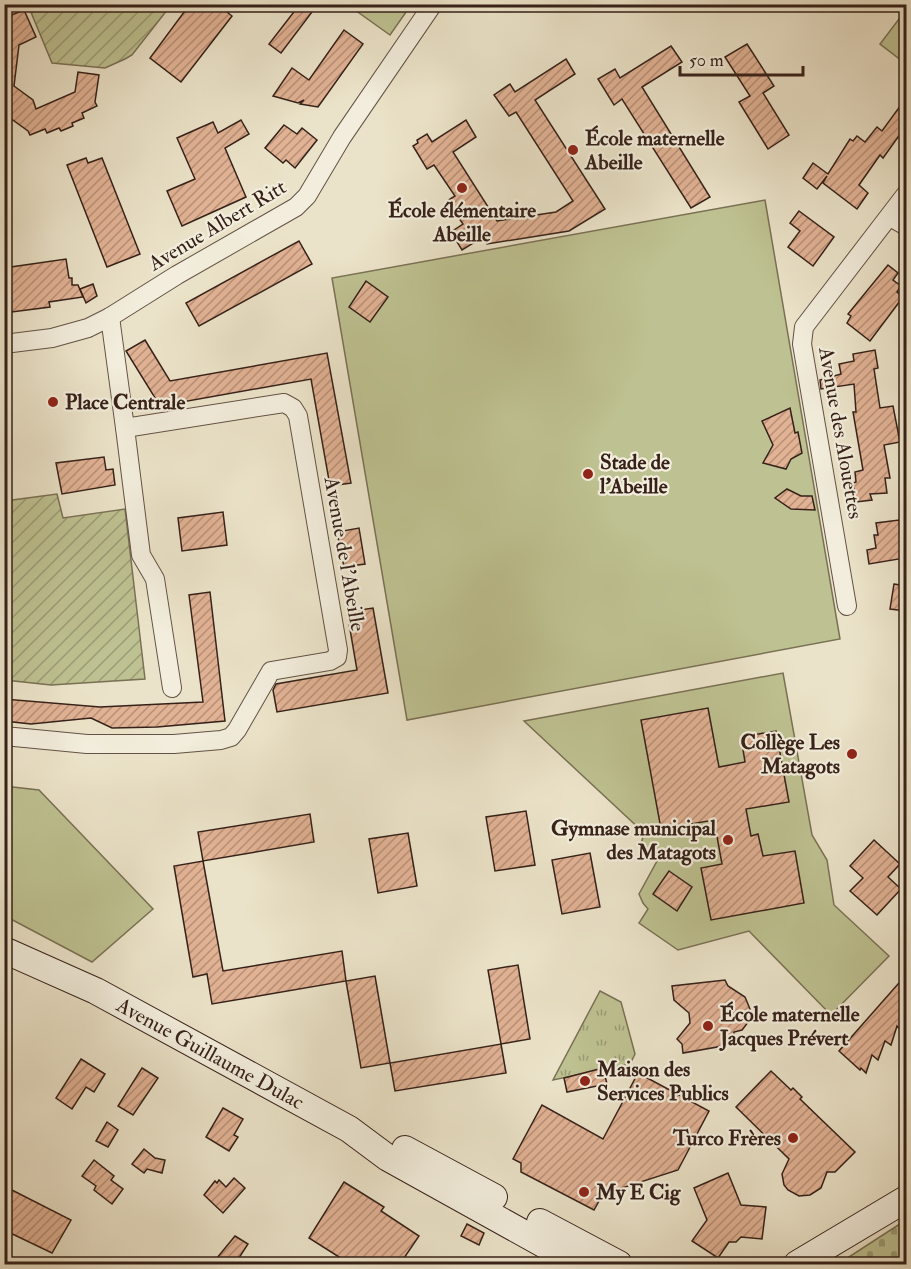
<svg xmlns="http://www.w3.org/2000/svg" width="911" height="1269" font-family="'IM FELL Double Pica',serif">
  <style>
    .grass { fill: #bec191; stroke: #7a7155; stroke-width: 1.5 }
    .cemetery { fill: url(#cemetery-stones); stroke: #7a7155; stroke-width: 1.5 }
    .park { fill: url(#park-tufts); stroke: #7a7155; stroke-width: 1.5 }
    .garden { fill: url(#garden-furrows); stroke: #7a7155; stroke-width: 1.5 }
    .building { fill: url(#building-hatch); stroke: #362119; stroke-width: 1.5 }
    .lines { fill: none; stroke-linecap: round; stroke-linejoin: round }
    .street-casing { stroke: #635245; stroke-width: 20 }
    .secondary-casing { stroke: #362119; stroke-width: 28 }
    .street { stroke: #f2eddc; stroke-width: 18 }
    .secondary { stroke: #f2eddc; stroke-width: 26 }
    .poi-dot { fill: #8f2418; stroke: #f2eddc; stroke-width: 2 }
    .labels { text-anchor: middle; stroke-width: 4.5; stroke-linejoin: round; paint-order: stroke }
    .poi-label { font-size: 21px; font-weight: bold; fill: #362119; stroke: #f2eddc; text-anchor: start }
    .street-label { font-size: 21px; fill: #362119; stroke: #f2eddc }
  </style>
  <defs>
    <pattern id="cemetery-stones" width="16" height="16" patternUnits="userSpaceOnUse" patternTransform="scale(1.5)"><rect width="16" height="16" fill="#bec191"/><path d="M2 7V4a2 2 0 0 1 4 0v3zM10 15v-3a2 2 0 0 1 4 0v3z" fill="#9b9c76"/></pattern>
    <pattern id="park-tufts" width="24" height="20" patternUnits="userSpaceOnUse" patternTransform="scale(1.5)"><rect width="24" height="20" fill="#bec191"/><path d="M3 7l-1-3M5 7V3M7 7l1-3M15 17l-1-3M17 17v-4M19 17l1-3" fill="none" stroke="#9b9c76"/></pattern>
    <pattern id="garden-furrows" width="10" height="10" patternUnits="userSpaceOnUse" patternTransform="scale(1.5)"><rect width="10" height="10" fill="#bec191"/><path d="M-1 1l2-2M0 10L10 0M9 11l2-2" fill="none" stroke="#9b9c76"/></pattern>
    <pattern id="building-hatch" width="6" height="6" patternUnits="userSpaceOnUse" patternTransform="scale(1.5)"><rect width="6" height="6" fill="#e1b294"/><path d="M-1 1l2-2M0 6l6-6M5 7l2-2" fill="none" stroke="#b79078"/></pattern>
  </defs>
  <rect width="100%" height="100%" fill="#ebe3c9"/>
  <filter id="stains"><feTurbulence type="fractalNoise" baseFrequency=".00333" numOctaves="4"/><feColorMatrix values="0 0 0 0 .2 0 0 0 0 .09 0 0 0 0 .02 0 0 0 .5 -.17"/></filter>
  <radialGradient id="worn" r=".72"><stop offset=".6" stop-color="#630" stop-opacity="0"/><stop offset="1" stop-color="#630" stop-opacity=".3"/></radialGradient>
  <g class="grass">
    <path d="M348,5H411L390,35Z"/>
    <path d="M899,19H906V64L880,44Z"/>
    <path d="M765,200L840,639L407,720L332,278Z"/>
    <path d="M783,673L812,835L827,860L834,905L889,956L831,1015L749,931L678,950L639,923L648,909L643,903L639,894L657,861L641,844L644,833L524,721Z"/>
    <path d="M4,786L39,790L153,909L92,962L5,916Z"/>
  </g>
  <path class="cemetery" d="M906,1220V1264H838Z"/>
  <path class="park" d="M600,991L621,1002L635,1054L630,1064L553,1080Z"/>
  <g class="garden">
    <path d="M28,5H171L132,55L125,59L105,68L52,63Z"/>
    <path d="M57,494L63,518L125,509L145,679L51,685L5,680V501Z"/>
  </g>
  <g class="building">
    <path d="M190,4H217L232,16L181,82L150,58Z"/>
    <path d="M300,4H318L281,53L269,44Z"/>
    <path d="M24,10L36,37L19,45L14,86L33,100L36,109L75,92L78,72L99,75L95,102L97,106L82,113L84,118L72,123L73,126L61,131L59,128L47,133L45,129L30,135L28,131L6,115L10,109L4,105V18Z"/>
    <path d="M344,30L363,44L318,107L300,104L304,100L298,103L273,96L292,68L309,80Z"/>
    <path d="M747,44L774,86L763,93L789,135L768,149L739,102L750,96L725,57Z"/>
    <path d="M671,46L682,62L642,87L710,197L691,208L622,99L614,105L598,79L615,69L620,78Z"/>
    <path d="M566,59L575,74L535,100L605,209L569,231L487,244L483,237L462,250L451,232L463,224L447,201L455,196L434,165L427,169L413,146L418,143L417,140L427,134L432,142L466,120L476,137L453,152L497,221L556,212L573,201L516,112L509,116L494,95L510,84L515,92Z"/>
    <path d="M906,98V126L883,158L880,155L859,185L868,193L857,209L823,183L827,176L817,189L803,178L813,163L828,174L850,139L853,141L857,136L865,142L877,127L882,131Z"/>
    <path d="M241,120L249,134L225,148L246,197L182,226L167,191L195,179L177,138L213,122L218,133Z"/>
    <path d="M284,125L297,134L302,128L317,140L295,168L286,160L283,163L265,148Z"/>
    <path d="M86,158L88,163L102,158L140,254L107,267L67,165Z"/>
    <path d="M799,211L834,237L813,266L788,247L800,231L790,223Z"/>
    <path d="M299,241L312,264L199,326L186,303Z"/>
    <path d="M66,259L69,278H72V285H78L83,297L49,302L50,307L4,313V268Z"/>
    <path d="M888,265L898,273L893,280L901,286L897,292L903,297L870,341L847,323L851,316L848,314Z"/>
    <path d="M366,281L388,297L370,322L349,307Z"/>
    <path d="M93,284L97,296L86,303L80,289Z"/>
    <path d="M145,340L170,381L327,353L351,483L330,486L311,379L160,406L126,351Z"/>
    <path d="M875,350L878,368L874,369L880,408L893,406L900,442L884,445L890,478H885L887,493L870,494L872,500L856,502L853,483L856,482L855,472L863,470L853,412H856L854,384L821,389L820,380L841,374L839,364L854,361L853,354Z"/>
    <path d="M790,408L795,433L798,432L802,453L791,459L786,469L763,463L773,445L762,421Z"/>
    <path d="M104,457L106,470L113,469L115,485L62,494L56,463Z"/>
    <path d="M787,489L801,496H812L815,510L791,509L775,498Z"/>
    <path d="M223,512L227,545L182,551L178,518Z"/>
    <path d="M899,520L905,558L869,564L867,550L876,548L874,535H878L876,523Z"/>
    <path d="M359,528L365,564L344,567L337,532Z"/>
    <path d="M894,584L906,586V611L890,609Z"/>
    <path d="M210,592L225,721L157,727L112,728L91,718L31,724L4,721V699L100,707L203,702L189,595Z"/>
    <path d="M373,608L388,693L277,712L273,690L276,684L357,670L347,612Z"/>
    <path d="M708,708L719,767L745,762L741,737L776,731L789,802L746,809L751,836L758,834L763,856L795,851L804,903L711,920L701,868L722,864L714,820L661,829L641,720Z"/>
    <path d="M526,811L535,865L495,871L486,817Z"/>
    <path d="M310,814L314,842L203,861L198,832Z"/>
    <path d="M408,833L417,886L378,893L369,839Z"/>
    <path d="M874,840L900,864L888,877L901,889L877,915L850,891L863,878L850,866Z"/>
    <path d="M590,853L600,907L562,914L552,860Z"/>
    <path d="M203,861L223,971L342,951L346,981L212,1004L207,974L193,977L174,866Z"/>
    <path d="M669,871L692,887L677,911L653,894Z"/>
    <path d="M518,965L530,1039L501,1044L488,970Z"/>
    <path d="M906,975V1021L902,1032L897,1026L891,1045L885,1041L878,1060L872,1055L866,1073L861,1068L860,1070L839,1051Z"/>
    <path d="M375,976L390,1063L361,1068L346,981Z"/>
    <path d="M725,980L728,986L745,997L750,1009L749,1021L742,1030L734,1032V1044L683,1053L682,1044L677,1039L690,1023L689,1013L674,1000L672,986Z"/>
    <path d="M501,1044L506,1073L395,1091L390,1063Z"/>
    <path d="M81,1059L105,1074L94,1092L86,1087L72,1109L56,1098Z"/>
    <path d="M142,1068L158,1078L133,1115L118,1106Z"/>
    <path d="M603,1068L607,1084L567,1092L564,1078Z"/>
    <path d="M771,1071L791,1090L793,1088L802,1097L800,1099L855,1152L835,1172H827L821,1188L810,1195L799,1196L788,1190L784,1185L782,1174L789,1159L736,1107Z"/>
    <path d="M638,1073L709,1111L678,1170L603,1194L594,1210L521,1172V1163L513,1159L542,1105L603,1139Z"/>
    <path d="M223,1108L243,1119L234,1135L238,1137L229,1151L206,1137Z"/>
    <path d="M107,1122L118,1130L108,1147L96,1141Z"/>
    <path d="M144,1149L155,1158L165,1160L162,1173L147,1169L144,1173L132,1164Z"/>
    <path d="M94,1160L114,1176L111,1180L123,1189L112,1204L94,1190L96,1186L82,1176Z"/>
    <path d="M728,1173L741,1205L766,1207L762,1239L741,1237L736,1242H729L718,1258L692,1241L707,1220L694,1188Z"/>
    <path d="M234,1178L245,1188L223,1213L204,1195L215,1181L217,1183L219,1180L226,1187Z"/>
    <path d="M344,1182L384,1207L381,1211L419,1236L400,1264H350L309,1238Z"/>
    <path d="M4,1186L71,1220L52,1253L4,1230Z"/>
    <path d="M467,1224L484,1233L479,1245L461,1236Z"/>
    <path d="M235,1236L248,1244L235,1264H212Z"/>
  </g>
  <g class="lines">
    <defs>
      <g id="street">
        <path d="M890,217L906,226"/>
        <path d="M4,344L52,338L88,328L110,317L177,275L296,207L307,196L342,137L433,4"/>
        <path d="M125,428L141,555L155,579L172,688"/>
        <path d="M847,606L802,344L804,327L906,194"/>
        <path d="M4,736L87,744H174L221,740L231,737L237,730L271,671L330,661L337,657L338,650L298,416L293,408L284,403L125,428L110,317"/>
      </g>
      <g id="secondary">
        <path id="s1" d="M4,950L96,991L349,1129L388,1158L579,1264"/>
        <path d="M405,1149L494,1197"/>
        <path d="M540,1222L619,1264"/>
        <path d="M797,1264L906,1199"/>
      </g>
    </defs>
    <use href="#street" class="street-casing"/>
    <use href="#secondary" class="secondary-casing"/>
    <use href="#street" class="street"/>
    <use href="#secondary" class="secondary"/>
  </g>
  <g class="poi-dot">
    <circle cx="573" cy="150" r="6"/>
    <circle cx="462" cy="188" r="6"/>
    <circle cx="53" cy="402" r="6"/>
    <circle cx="588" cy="474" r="6"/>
    <circle cx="852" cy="754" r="6"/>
    <circle cx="728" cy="840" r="6"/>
    <circle cx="708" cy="1026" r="6"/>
    <circle cx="585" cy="1081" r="6"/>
    <circle cx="793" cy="1138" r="6"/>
    <circle cx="584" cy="1192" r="6"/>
  </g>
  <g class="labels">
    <g class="poi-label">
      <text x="585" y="145">École maternelle<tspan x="585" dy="24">Abeille</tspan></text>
      <text x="462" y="217" text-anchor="middle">École élémentaire<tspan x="462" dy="24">Abeille</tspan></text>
      <text x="65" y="409">Place Centrale</text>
      <text x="600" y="469">Stade de<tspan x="600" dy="24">l'Abeille</tspan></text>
      <text x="840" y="749" text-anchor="end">Collège Les<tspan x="840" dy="24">Matagots</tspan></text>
      <text x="716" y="835" text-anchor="end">Gymnase municipal<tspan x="716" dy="24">des Matagots</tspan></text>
      <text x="720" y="1021">École maternelle<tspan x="720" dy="24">Jacques Prévert</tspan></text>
      <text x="597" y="1076">Maison des<tspan x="597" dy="24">Services Publics</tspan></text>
      <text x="781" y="1145" text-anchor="end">Turco Frères</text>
      <text x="596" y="1199">My E Cig</text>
    </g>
    <g class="street-label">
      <text transform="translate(217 225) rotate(-31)" y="7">Avenue Albert Ritt</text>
      <text transform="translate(841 433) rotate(80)" y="7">Avenue des Alouettes</text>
      <text transform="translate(345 554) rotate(80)" y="7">Avenue de l'Abeille</text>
      <text dy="7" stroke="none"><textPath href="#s1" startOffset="231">Avenue Guillaume Dulac</textPath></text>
    </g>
  </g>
  <rect width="911" height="1269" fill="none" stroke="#ebe3c9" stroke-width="24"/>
  <rect x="6" y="6" width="899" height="1257" fill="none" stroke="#362119" stroke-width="3"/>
  <rect x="12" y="12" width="887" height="1245" fill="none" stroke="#362119" stroke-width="1.5"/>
  <path d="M680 66v9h123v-9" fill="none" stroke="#362119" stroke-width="3"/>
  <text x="689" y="66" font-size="18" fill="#362119" stroke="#f2eddc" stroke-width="4.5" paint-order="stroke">50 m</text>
  <rect width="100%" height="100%" filter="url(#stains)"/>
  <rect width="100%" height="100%" fill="url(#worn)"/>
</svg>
